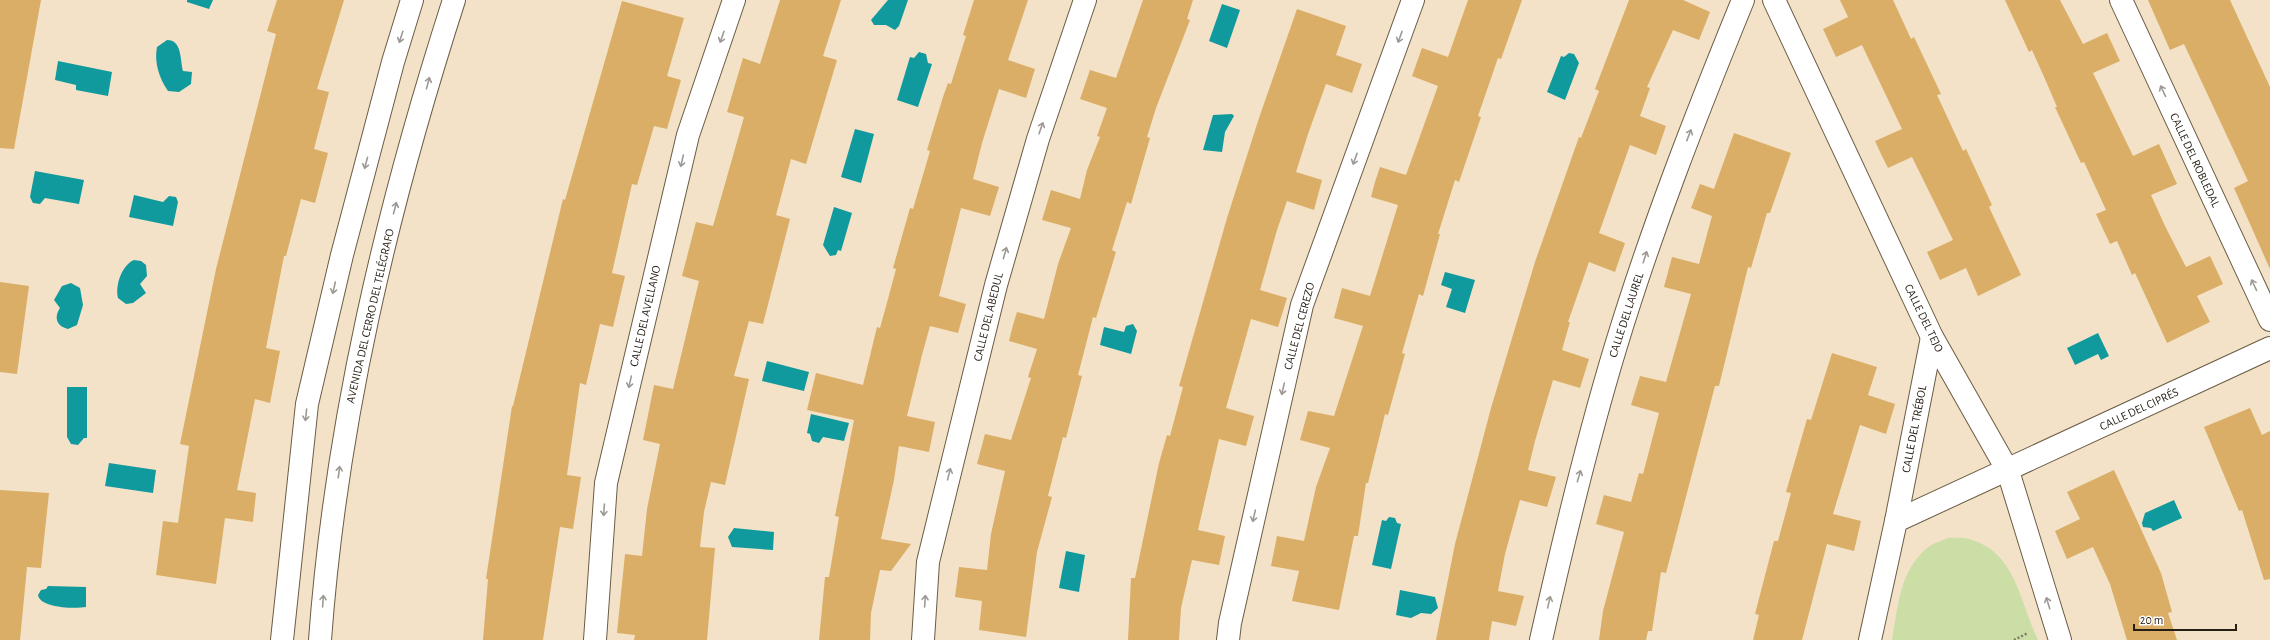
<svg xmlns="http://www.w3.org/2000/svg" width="2270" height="640" font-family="'Alegreya Sans',sans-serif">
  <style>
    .green { fill: #cadea6 }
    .water { fill: #109a9d }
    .building { fill: #daae66 }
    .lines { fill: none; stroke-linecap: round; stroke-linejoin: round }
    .minor-casing { stroke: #6b5c45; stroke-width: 24 }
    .path { stroke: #837866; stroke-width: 2.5; stroke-dasharray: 2 2; stroke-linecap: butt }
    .minor { stroke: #fff; stroke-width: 22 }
    .oneway { stroke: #9d9a96 }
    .labels { text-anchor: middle; stroke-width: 3.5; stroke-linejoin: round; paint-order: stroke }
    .street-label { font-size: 12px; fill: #251f16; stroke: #fff }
  </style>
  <rect width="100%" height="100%" fill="#f3e2c7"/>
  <path class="green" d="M1948,538C1955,538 1965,537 1972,540C2016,553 2020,603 2038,640H1892C1898,608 1899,572 1926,549C1931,544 1941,541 1948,538Z"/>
  <g class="water">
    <path d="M187,0H213L209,9L187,2Z"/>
    <path d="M888,0H908L899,26L895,30L886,25H874L871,20Z"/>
    <path d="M1222,4L1240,10L1227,48L1209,41Z"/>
    <path d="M167,40C182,40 180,59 183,71L192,72L191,84L179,92L168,91C159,78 154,62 157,47Z"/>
    <path d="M919,52L926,54L928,63L932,64L918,107L897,100L910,57L914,58Z"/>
    <path d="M1569,53L1574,54L1579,63L1565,100L1547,92L1561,56L1564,57Z"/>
    <path d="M58,61L112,72L108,96L76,90V85L55,80Z"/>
    <path d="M1232,114L1234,116L1225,132L1222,152L1203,150L1213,115Z"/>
    <path d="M855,129L874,134L861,183L841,177Z"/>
    <path d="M35,171L84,180L79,204L45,198L40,204L33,203L30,197Z"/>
    <path d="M134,195L163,202L169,196L176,197L178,202L173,226L129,217Z"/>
    <path d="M834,207L852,213L841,251L838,250L836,255L830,256L823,245Z"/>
    <path d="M134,260L141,261L146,265L147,276L140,284L146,293L133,303L126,304L118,298C115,285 122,265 134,260Z"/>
    <path d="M1445,272L1475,280L1465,313L1446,307L1452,289L1441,285Z"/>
    <path d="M71,283L80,288L83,305L77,325L68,329C56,326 54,317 60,308L54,300L62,286Z"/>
    <path d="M1133,324L1137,331L1131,354L1100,345L1104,327L1124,332L1126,326Z"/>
    <path d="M2098,333L2109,356L2101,360L2098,354L2075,365L2067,348Z"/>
    <path d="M767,361L809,372L804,391L762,381Z"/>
    <path d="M67,387H87V438H84L78,445L71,444L67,437Z"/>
    <path d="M811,414L849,423L844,441L823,437L819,443L812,441L810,434L807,433Z"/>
    <path d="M109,463L156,470L153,493L105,486Z"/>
    <path d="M2174,500L2182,518L2153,531L2151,528L2143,527L2142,523L2145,513Z"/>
    <path d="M1389,517L1395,518L1397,523L1401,524L1391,569L1372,565L1382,520L1386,521Z"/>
    <path d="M734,528L774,532L773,550L732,547L728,537Z"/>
    <path d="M1066,551L1085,555L1079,592L1059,588Z"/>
    <path d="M48,586L86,587V607C74,609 40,608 38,595L41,590L46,589Z"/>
    <path d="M1400,590L1435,597L1438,608L1431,614L1421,613L1411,618L1396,615Z"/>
  </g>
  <g class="building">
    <path d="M0,0H41L14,149L0,148Z"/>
    <path d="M277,0H344L317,89L329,92L314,149L328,153L315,203L301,199L286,256H284L266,348L280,351L270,403L255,399L237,490L256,493L253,522L225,518L216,584L156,575L163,521L178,523L189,446L180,444L216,269L276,34L267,31Z"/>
    <path d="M780,0H841L823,56L837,60L806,164L791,159L776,215L790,219L763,324L749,321L734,376L749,379L725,485L711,482L704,512L700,547L715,548L707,640H634L635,635L617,633L625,554L642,556L647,509L660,444L643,440L654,385L673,389L699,281L682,276L696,222L713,226L744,117L727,112L732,95L743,58L760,64Z"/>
    <path d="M974,0H1028L1008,60L1035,69L1026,98L999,89L982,143L973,179L999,187L990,216L961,208L939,296L966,304L958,333L930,326L922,355L907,416L935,422L929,452L899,446L894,480L881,539L911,544L891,571L880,570L871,613L870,640H819L825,577H829L839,517L835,516L854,420L807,410L816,373L863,385L877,327L880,328L888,299L896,269L893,268L910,208L913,209L930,151L927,150L943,97L948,83L951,84L966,36L963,35Z"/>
    <path d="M1143,0H1193L1187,19L1190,20L1156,108L1147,137L1150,138L1131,204L1127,202L1112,250L1116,252L1096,318L1093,317L1078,375L1082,376L1066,438L1063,437L1048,496L1052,497L1037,552L1026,637L979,630L982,601L955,597L959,567L987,570L991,534L1005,471L977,464L985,434L1011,440L1031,378L1028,377L1037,349L1009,341L1013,325L1017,312L1044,319L1058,264L1071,228L1042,220L1051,190L1080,199L1087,170L1100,137L1097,136L1107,108L1080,99L1090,70L1116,78Z"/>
    <path d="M1468,0H1522L1501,59L1498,58L1478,116L1481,117L1459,182L1455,180L1438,234H1440L1423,296L1419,294L1402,353L1405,354L1388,415L1385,414L1368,483H1366L1358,536H1354L1339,610L1292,601L1299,571L1271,566L1277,536L1304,541L1316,487L1330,448L1300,440L1308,411L1334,416L1363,326L1334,318L1342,288L1370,296L1398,205L1371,197L1375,182L1380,167L1406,175L1438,86L1412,76L1422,48L1448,57Z"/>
    <path d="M1629,0H1683L1710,12L1699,40L1673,30L1647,87L1650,88L1640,116L1666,126L1656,155L1630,145L1599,233L1625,243L1615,272L1589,262L1568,322H1570L1562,350L1589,359L1580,388L1553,380L1535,441L1528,470L1556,477L1547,507L1520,500L1505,554L1498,591L1524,596L1516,626L1492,621L1489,640H1436L1455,544L1468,495L1491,408L1535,262L1579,137L1581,138L1599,91L1595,89Z"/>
    <path d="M1840,0H1893L1911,39L1914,37L1941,94L1937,95L1963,151L1966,149L1992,205L1989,207L2021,275L1978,296L1966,268L1940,280L1927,252L1953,240L1912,157L1888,168L1881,154L1875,141L1902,129L1862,45L1836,57L1823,29L1848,17Z"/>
    <path d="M2005,0H2060L2083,44L2107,33L2120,61L2093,73L2133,156L2159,144L2177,184L2151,195L2165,226L2186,267L2210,256L2223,284L2197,296L2210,322L2167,343L2135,273L2132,275L2117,241L2110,244L2096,214L2106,210L2084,162L2081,163L2055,107H2057L2045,79L2032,50L2029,52Z"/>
    <path d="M2148,0H2230L2270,87V269L2234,188L2248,181L2184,44L2170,50Z"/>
    <path d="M622,1L684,18L667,76L681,80L667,129L654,126L637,185L632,184L612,273L625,276L613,327L600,324L586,385L580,383L567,475L581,477L573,529L560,527L543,640H483L488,579H486L512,406H513L563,199L565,200Z"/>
    <path d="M1297,9L1346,26L1336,55L1362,64L1352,93L1326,84L1308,134L1296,172L1322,180L1314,210L1287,201L1277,230L1260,290L1287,298L1278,327L1251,319L1226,408L1254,416L1246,446L1219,439L1198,530L1225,536L1219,565L1192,560L1181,608L1179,640H1128L1131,578H1135L1159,463L1167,435L1170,436L1183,387L1179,386L1227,218L1259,118Z"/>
    <path d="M1734,133L1791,153L1770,213H1767L1751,268L1748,267L1719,386H1715L1666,573L1661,572L1652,631H1648L1646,640H1599L1603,611L1624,532L1596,524L1600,509L1604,495L1631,502L1639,473L1643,474L1659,413L1631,405L1640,376L1666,382L1691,294L1664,287L1672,257L1699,264L1712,216L1691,208L1700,184L1714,189Z"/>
    <path d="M0,282L29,286L17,374L0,372Z"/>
    <path d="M1832,353L1877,367L1868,395L1895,404L1886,434L1860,425L1833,514L1861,521L1854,551L1827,544L1802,640H1753L1759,615L1755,614L1774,541H1778L1791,493L1786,492L1807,419L1811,420Z"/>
    <path d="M2250,408L2262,435L2270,431V579L2264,580L2242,510L2239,511L2204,427Z"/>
    <path d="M2114,470L2161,573L2172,612L2168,613L2177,640H2127L2110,584L2093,547L2067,559L2055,531L2080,519L2067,492Z"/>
    <path d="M0,490L49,493L41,568L27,567L20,640H0Z"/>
  </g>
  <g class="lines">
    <defs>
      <g id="minor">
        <path d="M1774,0L1932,337L2008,471L2060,640"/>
        <path d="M2121,0L2270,320"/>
        <path d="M1896,521L1932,337"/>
        <path d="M282,640L307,404L342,255L393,62L412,0"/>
        <path d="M320,640C336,422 387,208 454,0"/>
        <path d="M595,640L606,483L688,135L734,0"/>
        <path d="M923,640L928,562L996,285L1038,139L1085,0"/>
        <path d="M1228,640L1230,623L1302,305L1413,0"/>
        <path d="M1541,640C1563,542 1586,445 1615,349C1651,230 1696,115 1743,0"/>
        <path d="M1870,640L1896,521L2270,348"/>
      </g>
    </defs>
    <use href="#minor" class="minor-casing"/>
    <path class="path" d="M2014,640L2028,633"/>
    <use href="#minor" class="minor"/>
  </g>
  <defs><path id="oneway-shaft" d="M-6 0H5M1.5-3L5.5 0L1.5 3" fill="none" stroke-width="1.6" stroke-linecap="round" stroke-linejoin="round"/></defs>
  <g class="oneway">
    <use href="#oneway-shaft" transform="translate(401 37) rotate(108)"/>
    <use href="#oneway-shaft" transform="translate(722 37) rotate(109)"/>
    <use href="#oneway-shaft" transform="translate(1400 37) rotate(110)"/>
    <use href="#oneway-shaft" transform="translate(428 83) rotate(-75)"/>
    <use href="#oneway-shaft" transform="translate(2163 91) rotate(-115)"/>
    <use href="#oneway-shaft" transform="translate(1041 128) rotate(-71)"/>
    <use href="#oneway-shaft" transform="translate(1689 135) rotate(-69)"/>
    <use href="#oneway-shaft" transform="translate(1355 159) rotate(110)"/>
    <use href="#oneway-shaft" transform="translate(682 161) rotate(103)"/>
    <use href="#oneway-shaft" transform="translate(366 163) rotate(105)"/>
    <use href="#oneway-shaft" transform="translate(395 208) rotate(-75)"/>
    <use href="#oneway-shaft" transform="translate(1005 253) rotate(-74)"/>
    <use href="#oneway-shaft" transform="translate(1645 257) rotate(-72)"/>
    <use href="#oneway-shaft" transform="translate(2254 285) rotate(-115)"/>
    <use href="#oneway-shaft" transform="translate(334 288) rotate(103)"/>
    <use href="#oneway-shaft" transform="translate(630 382) rotate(103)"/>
    <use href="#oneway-shaft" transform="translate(1283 389) rotate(103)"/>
    <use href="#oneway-shaft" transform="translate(306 415) rotate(96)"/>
    <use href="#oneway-shaft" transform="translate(339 472) rotate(-82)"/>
    <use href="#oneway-shaft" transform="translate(949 474) rotate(-76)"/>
    <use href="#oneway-shaft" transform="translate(1579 476) rotate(-74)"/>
    <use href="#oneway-shaft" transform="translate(604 510) rotate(94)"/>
    <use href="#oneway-shaft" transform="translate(1254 516) rotate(103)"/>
    <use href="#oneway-shaft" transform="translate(323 601) rotate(-86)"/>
    <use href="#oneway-shaft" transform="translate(925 601) rotate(-86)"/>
    <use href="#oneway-shaft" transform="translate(1549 602) rotate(-77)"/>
    <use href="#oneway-shaft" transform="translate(2048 603) rotate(-107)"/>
  </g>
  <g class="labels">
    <g class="street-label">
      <text transform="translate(2195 160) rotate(65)" y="4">CALLE DEL ROBLEDAL</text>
      <text transform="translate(1626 315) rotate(-72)" y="4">CALLE DEL LAUREL</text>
      <text transform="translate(370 316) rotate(-77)" y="4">AVENIDA DEL CERRO DEL TELÉGRAFO</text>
      <text transform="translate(645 316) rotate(-77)" y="4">CALLE DEL AVELLANO</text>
      <text transform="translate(988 317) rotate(-76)" y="4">CALLE DEL ABEDUL</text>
      <text transform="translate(1924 318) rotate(64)" y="4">CALLE DEL TEJO</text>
      <text transform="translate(1299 326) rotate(-75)" y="4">CALLE DEL CEREZO</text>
      <text transform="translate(2139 409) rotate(-25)" y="4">CALLE DEL CIPRÉS</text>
      <text transform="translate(1914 429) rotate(-79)" y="4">CALLE DEL TRÉBOL</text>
    </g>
  </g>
  <path d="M2134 624v6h102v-6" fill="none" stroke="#251f16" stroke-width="2"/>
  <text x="2140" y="624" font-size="12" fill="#251f16" stroke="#ffffff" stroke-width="3" paint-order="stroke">20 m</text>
</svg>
